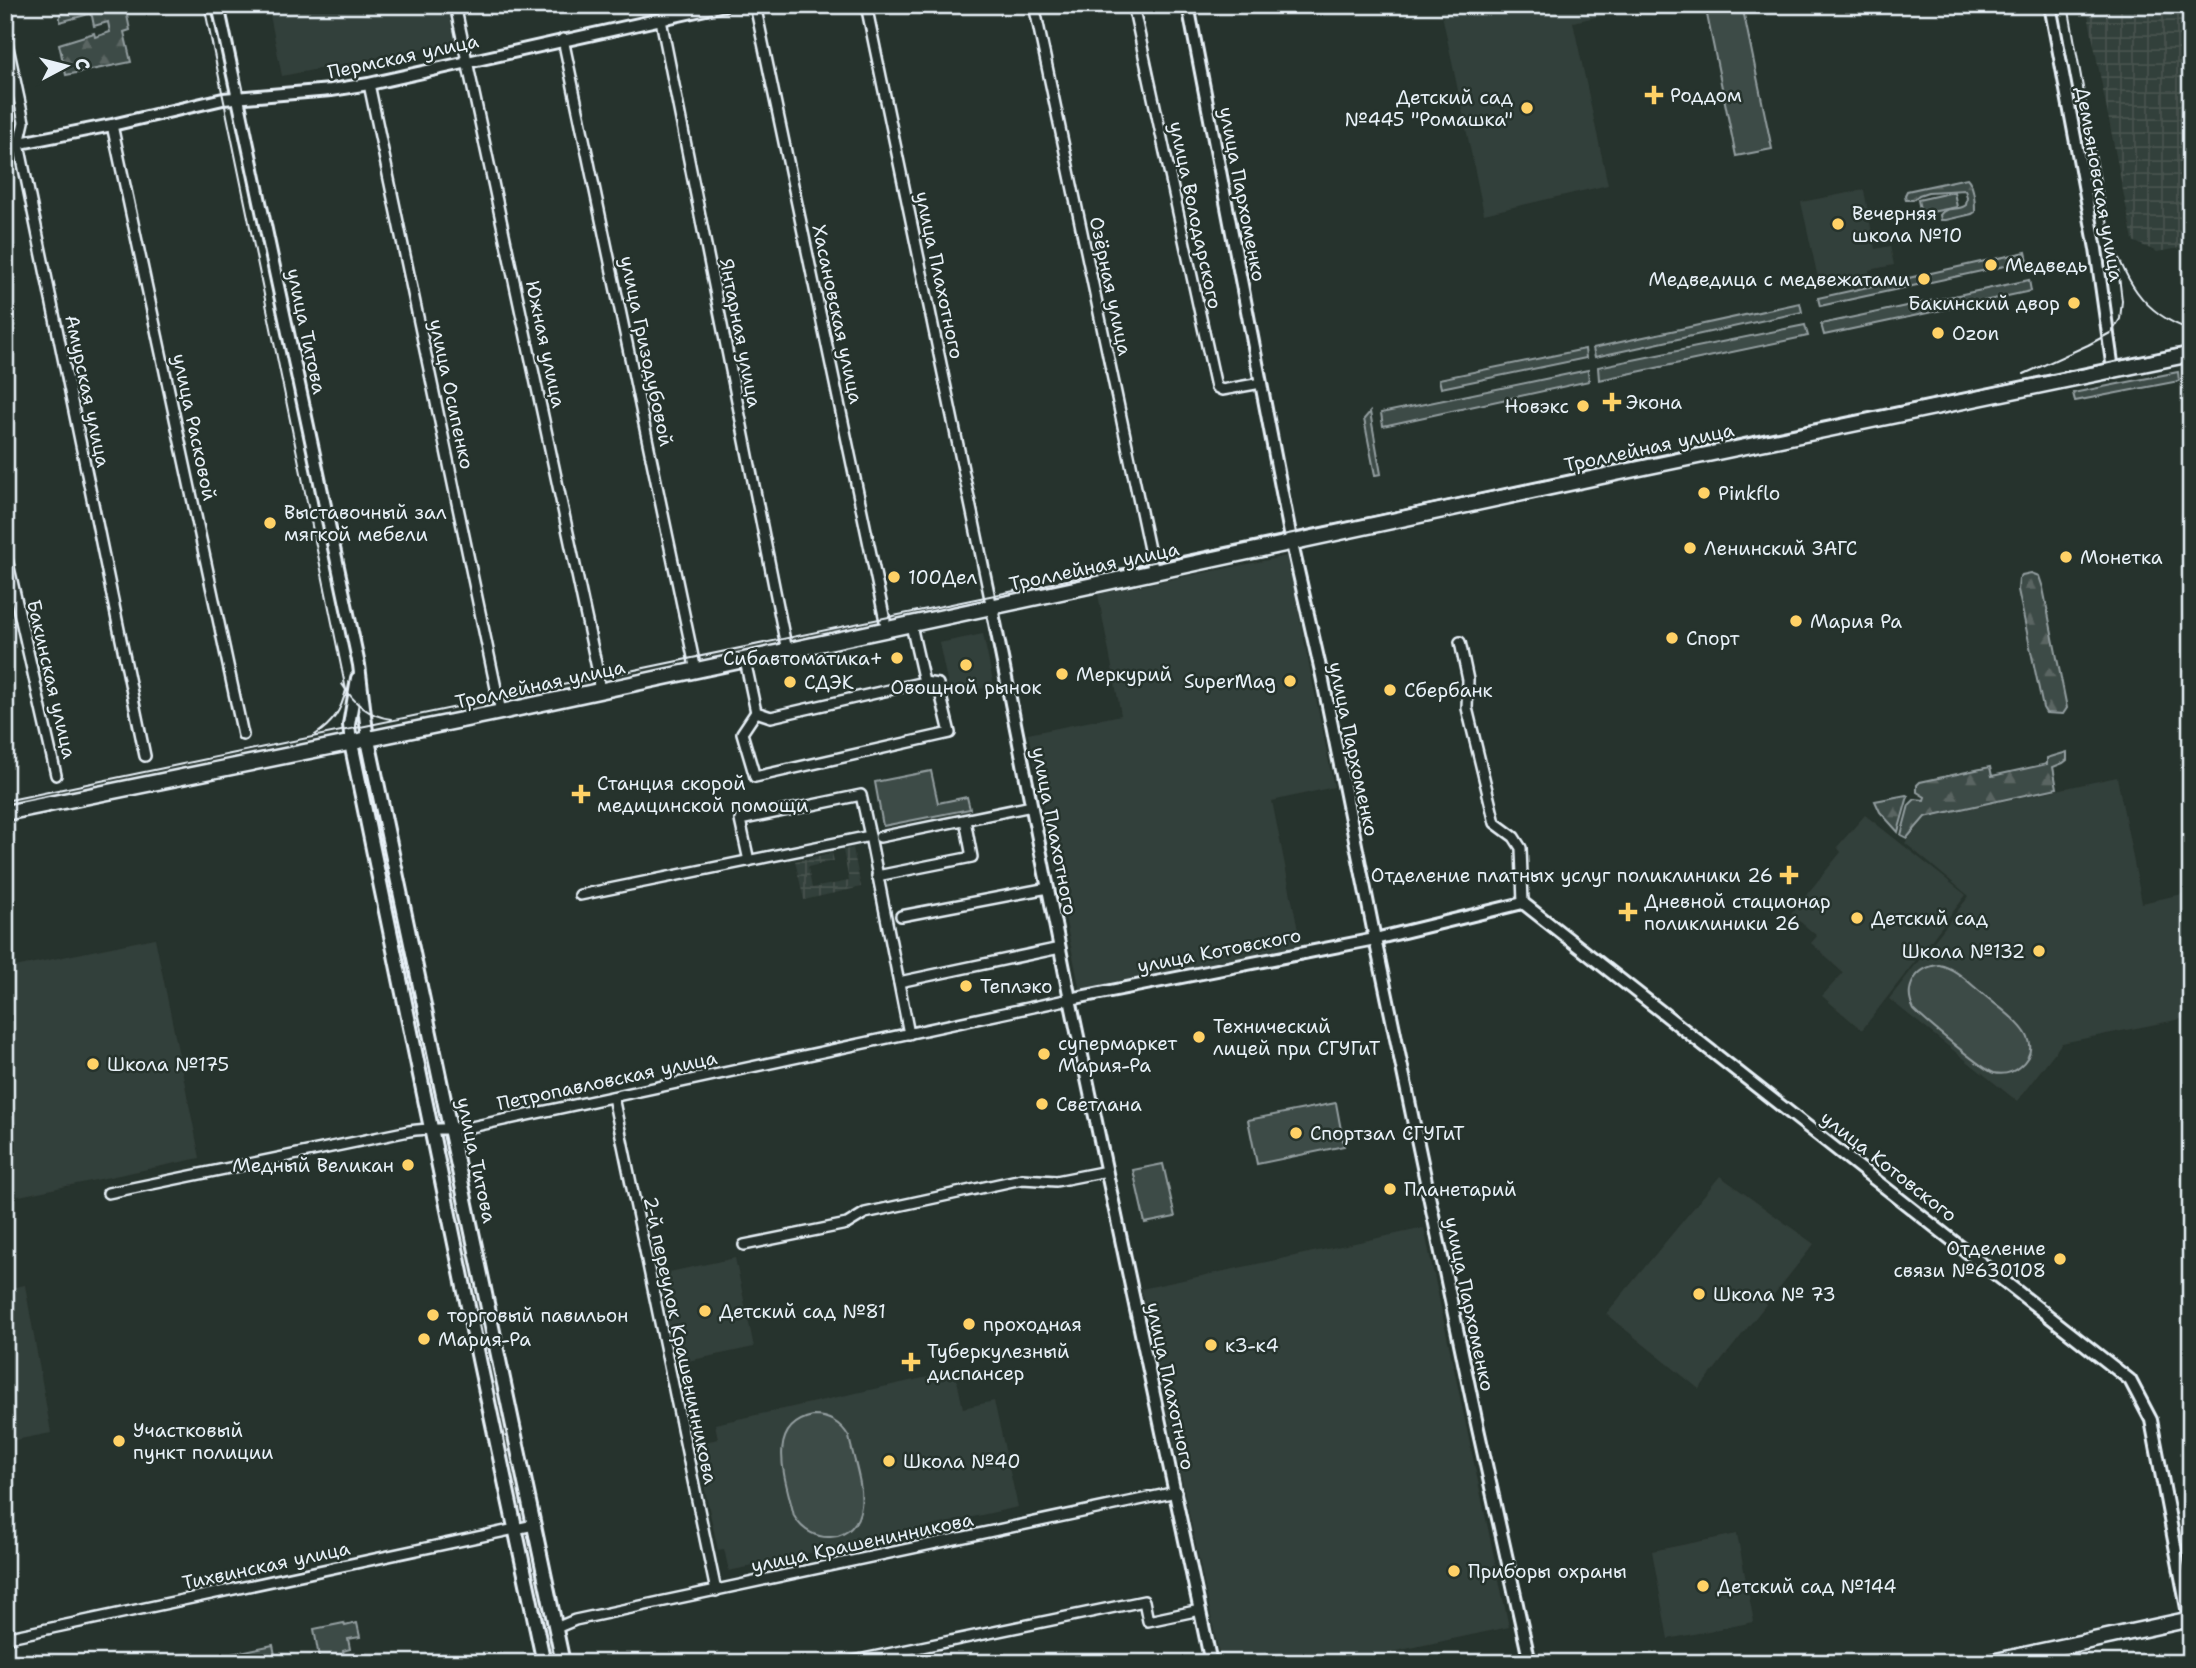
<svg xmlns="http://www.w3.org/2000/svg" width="2196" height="1668" font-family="'Shantell Sans',sans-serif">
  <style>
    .built { fill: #333f3a }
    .industrial { fill: url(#industrial-grid) }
    .green { fill: #3e4b47; stroke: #939ea0; stroke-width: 2 }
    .forest { fill: url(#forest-firs); stroke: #939ea0; stroke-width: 2 }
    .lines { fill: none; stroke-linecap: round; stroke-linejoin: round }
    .minor-casing { stroke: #e8f1f8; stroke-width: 14 }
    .tertiary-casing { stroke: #e8f1f8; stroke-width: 16 }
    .secondary-casing { stroke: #e8f1f8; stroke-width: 18 }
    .primary-casing { stroke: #e8f1f8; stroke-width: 19 }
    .minor { stroke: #26332d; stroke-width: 9 }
    .tertiary { stroke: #26332d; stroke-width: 10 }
    .secondary { stroke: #26332d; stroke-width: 12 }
    .primary { stroke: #26332d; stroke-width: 14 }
    .tram { stroke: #e8f1f8; stroke-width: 2 }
    .poi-dot { fill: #ffd166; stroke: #26332d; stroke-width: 2.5 }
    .labels { text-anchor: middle; stroke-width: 5; stroke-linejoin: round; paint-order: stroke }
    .street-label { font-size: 19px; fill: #e8f1f8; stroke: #26332d }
    .poi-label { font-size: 19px; fill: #e8f1f8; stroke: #26332d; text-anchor: start }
  </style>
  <defs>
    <pattern id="industrial-grid" width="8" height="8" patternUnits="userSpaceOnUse" patternTransform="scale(1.75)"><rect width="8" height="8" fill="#333f3a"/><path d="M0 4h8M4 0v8" fill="none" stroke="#47524e"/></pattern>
    <pattern id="forest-firs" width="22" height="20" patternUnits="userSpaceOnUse" patternTransform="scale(1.75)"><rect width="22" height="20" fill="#3e4b47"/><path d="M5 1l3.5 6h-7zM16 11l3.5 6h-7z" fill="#5a6562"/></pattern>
  </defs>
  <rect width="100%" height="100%" fill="#26332d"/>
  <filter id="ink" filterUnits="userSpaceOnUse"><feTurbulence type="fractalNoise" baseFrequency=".0143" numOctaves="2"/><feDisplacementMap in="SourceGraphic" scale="14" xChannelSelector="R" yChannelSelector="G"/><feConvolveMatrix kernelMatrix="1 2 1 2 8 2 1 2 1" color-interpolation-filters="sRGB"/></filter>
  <g filter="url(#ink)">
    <g class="built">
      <path d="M268,5H450L458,42L282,76Z"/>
      <path d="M1440,5H1622L1623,11L1573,22L1608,185L1484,214Z"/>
      <path d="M5,49L21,124L5,128Z"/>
      <path d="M1864,190L1875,249L1890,246L1894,265L1869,270L1870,277L1820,287L1801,202Z"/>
      <path d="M1287,556L1334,787L1272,801L1301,945L1080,991L1028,734L1121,715L1098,594Z"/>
      <path d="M983,634L994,686L950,695L939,643Z"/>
      <path d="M2117,777L2142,903L2191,892V1017L2062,1043L2017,1101L1889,999L1969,896L1905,843L1926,818Z"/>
      <path d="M1865,815L1966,895L1862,1030L1822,996L1843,973L1811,943L1817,936L1791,914L1841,852L1837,847Z"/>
      <path d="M155,938L200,1158L5,1199V969Z"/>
      <path d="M1720,1176L1814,1244L1699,1389L1606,1314Z"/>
      <path d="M1424,1228L1509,1627L1340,1663H1221L1141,1289Z"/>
      <path d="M735,1258L754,1347L674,1364L655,1275Z"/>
      <path d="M25,1285L51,1433L5,1442V1289Z"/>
      <path d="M955,1371L963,1408L994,1401L1018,1507L729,1571L724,1549L718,1550L695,1444L718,1439L715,1424Z"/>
      <path d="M1737,1534L1754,1622L1668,1639L1652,1551Z"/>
    </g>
    <g class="industrial">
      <path d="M2086,5H2191V246L2157,252L2133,241Z"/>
      <path d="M853,848L861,887L804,900L795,861L832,853L834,861L808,867L812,888L849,881L843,850Z"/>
    </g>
    <g class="green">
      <path d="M1705,5H1742L1772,149L1736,156Z"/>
      <path d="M1954,192L1957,207L1921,214L1918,200Z"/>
      <path d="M2026,252L2028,261L1820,306L1818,298Z"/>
      <path d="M2029,280L2031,291L1824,335L1821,324Z"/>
      <path d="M1800,303L1802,312L1595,357L1593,348Z"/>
      <path d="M1805,325L1808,336L1599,380L1598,367Z"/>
      <path d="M1585,349L1586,358L1441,388L1439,379Z"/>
      <path d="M1588,370L1589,381L1383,426L1381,413Z"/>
      <path d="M2178,372L2179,381L2075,401L2073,393Z"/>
      <path d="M1370,412L1381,474L1375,475L1364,419Z"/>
      <path d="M931,771L938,803L967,797L970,809L883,826L875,782Z"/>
      <path d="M1939,965C1956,968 1970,984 1983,994C2001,1010 2053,1040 2019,1067C2012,1073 2003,1075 1994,1073C1983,1070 1924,1020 1914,1010C1903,989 1915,967 1939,965Z"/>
      <path d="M1336,1103L1344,1146L1257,1164L1248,1120Z"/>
      <path d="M1163,1164L1175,1217L1145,1223L1133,1170Z"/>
      <path d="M813,1416C829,1416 841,1423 849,1437C853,1457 864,1487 861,1506C857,1544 811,1547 794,1516C787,1483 763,1426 813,1416Z"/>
      <path d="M344,1623L345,1626L357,1623L360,1637L348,1639L350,1649L343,1651L345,1663H320L314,1629Z"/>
      <path d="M273,1645L276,1660L265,1663H228L226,1655Z"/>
    </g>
    <g class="forest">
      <path d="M65,5H125L130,30L124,32L131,62L66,75L59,44L94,33L95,37L110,32L108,22L94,26L92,16L89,14L60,22V14L66,11Z"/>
      <path d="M1967,178C1974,185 1975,202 1975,212L1972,214L1946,220H1941L1940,215C1946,205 1958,212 1966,205L1967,197L1965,190L1928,192L1919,195L1913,200H1906L1905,195L1907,191Z"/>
      <path d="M2031,573L2039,576L2043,588L2067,708L2063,714L2046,713L2043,708L2018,590L2019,579L2022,575Z"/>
      <path d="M2067,752V760L2063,763L2053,767L2057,788L1925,817L1907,838L1901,835L1909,805L1915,799L1924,800L1925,797L1917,792V785L1920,782L1990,767L1992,776L2047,764V758Z"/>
      <path d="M1906,795L1908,796L1898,832L1880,812L1875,801Z"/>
    </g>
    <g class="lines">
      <defs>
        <g id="minor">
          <path d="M455,5L598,673L599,691"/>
          <path d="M663,5L666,19"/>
          <path d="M755,5L887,630"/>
          <path d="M866,5L992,608"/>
          <path d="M1034,5L1154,573"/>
          <path d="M1133,5L1216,387L1222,390L1261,383"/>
          <path d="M661,20L787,651"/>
          <path d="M5,33L24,122L19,144L145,756"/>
          <path d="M563,39L696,671"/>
          <path d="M369,84L501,712"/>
          <path d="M112,125L243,735"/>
          <path d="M5,550L56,775"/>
          <path d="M1460,642L1468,680L1467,708L1495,823L1514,837L1521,848L1523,903"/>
          <path d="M745,660L756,712L771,717L924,682L911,625"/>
          <path d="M756,712L742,733L755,777L950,733L938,684L924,682"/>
          <path d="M880,837L1032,806"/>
          <path d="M749,861L740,820L861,795L870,836"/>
          <path d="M877,876L972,857L965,820"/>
          <path d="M580,895L870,836L909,1034"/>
          <path d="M901,916L1048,888"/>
          <path d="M899,982L1060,948"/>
          <path d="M613,1097L716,1591"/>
          <path d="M108,1193L409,1131C432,1127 449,1131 471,1127L1070,999"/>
          <path d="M744,1245L847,1224L865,1213L1022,1179L1056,1181L1107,1171"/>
          <path d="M556,1628L575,1620L1176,1492"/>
          <path d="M5,1638L534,1525"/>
          <path d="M844,1663L1144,1601L1148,1621L1200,1610"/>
        </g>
        <g id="tertiary">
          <path d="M218,5L359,665L368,740"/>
          <path d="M1188,5L1292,544L1322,676L1375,939L1477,1424L1530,1663"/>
          <path d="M2050,5L2096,249L2113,370"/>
          <path d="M5,146L112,125L223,99L331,90L369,84L724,5"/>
          <path d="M992,608L1070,999L1211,1663"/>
          <path d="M351,743L349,725L357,678"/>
          <path d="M1070,999L1375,939L1523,903L2130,1380L2151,1420L2189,1619"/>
        </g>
        <g id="secondary">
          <path d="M368,740L563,1663"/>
          <path d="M351,743L480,1364L544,1663"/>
        </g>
        <g id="primary">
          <path d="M5,813L501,712L1616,473L2191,354"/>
          <path d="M1987,1663L2191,1619"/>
        </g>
      </defs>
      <use href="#minor" class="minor-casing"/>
      <use href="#tertiary" class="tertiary-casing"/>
      <use href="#secondary" class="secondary-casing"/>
      <use href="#primary" class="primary-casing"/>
      <use href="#minor" class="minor"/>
      <use href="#tertiary" class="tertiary"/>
      <use href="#secondary" class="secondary"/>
      <use href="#primary" class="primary"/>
      <g class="tram">
        <path d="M204,5L346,690C341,711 333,723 315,735"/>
        <path d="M2068,5L2109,231C2125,278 2140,313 2191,330"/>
        <path d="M2024,374L2088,345L2112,332L2120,319L2122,301L2118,268"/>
        <path d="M342,684C354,703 368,716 391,719"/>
        <path d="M5,801L2191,346"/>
      </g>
    </g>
  </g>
  <g class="poi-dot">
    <path d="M1650.5 84.5h7v7h7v7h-7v7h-7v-7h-7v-7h7z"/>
    <circle cx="1527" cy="108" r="7"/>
    <circle cx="1838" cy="224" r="7"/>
    <circle cx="1991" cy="265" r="7"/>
    <circle cx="1924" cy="279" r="7"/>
    <circle cx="2074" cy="303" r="7"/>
    <circle cx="1938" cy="333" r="7"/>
    <path d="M1608.5 391.5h7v7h7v7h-7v7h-7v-7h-7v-7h7z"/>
    <circle cx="1583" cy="406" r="7"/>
    <circle cx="1704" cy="493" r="7"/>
    <circle cx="270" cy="523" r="7"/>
    <circle cx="1690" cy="548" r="7"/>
    <circle cx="2066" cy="557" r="7"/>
    <circle cx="894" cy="577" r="7"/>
    <circle cx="1796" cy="621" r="7"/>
    <circle cx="1672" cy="638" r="7"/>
    <circle cx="897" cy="658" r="7"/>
    <circle cx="966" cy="665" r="7"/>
    <circle cx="1062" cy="674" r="7"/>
    <circle cx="1290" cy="681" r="7"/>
    <circle cx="790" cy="682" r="7"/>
    <circle cx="1390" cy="690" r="7"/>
    <path d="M577.5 783.5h7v7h7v7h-7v7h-7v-7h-7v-7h7z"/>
    <path d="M1785.5 864.5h7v7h7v7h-7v7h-7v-7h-7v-7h7z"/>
    <path d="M1624.5 901.5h7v7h7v7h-7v7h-7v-7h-7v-7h7z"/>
    <circle cx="1857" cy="918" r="7"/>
    <circle cx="2039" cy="951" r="7"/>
    <circle cx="966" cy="986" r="7"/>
    <circle cx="1199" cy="1037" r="7"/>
    <circle cx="1044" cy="1054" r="7"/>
    <circle cx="93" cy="1064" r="7"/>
    <circle cx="1042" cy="1104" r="7"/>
    <circle cx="1296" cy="1133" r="7"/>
    <circle cx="408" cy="1165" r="7"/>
    <circle cx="1390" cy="1189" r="7"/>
    <circle cx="2060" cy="1259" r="7"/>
    <circle cx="1699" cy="1294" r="7"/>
    <circle cx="705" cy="1311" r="7"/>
    <circle cx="433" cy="1315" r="7"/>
    <circle cx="969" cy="1324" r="7"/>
    <circle cx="424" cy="1339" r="7"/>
    <circle cx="1211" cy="1345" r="7"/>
    <path d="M907.5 1351.5h7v7h7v7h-7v7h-7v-7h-7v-7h7z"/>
    <circle cx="119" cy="1441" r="7"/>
    <circle cx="889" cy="1461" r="7"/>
    <circle cx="1454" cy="1571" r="7"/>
    <circle cx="1703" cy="1586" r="7"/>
  </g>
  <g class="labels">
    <g class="street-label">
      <text transform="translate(403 56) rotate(-12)" y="7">Пермская улица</text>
      <text transform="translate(2100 184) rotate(80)" y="7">Демьяновская улица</text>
      <text transform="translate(1243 194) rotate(79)" y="7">улица Пархоменко</text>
      <text transform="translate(1196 215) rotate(78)" y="7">улица Володарского</text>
      <text transform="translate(940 275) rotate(78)" y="7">улица Плахотного</text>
      <text transform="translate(1111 286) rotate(78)" y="7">Озёрная улица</text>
      <text transform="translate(838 314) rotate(78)" y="7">Хасановская улица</text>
      <text transform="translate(307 331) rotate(78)" y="7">улица Титова</text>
      <text transform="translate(741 333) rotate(79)" y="7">Янтарная улица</text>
      <text transform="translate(546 344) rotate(78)" y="7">Южная улица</text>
      <text transform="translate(647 351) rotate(78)" y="7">улица Гризодубовой</text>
      <text transform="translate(88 391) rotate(78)" y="7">Амурская улица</text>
      <text transform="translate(452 394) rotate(78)" y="7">улица Осипенко</text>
      <text transform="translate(195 427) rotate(78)" y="7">улица Расковой</text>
      <text transform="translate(1649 447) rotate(-12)" y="7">Троллейная улица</text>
      <text transform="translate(1094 566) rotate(-12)" y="7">Троллейная улица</text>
      <text transform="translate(52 679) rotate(77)" y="7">Бакинская улица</text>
      <text transform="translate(540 684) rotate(-12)" y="7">Троллейная улица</text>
      <text transform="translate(1354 749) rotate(78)" y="7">улица Пархоменко</text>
      <text transform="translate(1055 831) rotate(79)" y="7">улица Плахотного</text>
      <text transform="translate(1219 950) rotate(-11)" y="7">улица Котовского</text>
      <text transform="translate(607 1080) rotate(-12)" y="7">Петропавловская улица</text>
      <text transform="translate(477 1160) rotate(78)" y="7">улица Титова</text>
      <text transform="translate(1889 1166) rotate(38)" y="7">улица Котовского</text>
      <text transform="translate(1470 1304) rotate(78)" y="7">улица Пархоменко</text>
      <text transform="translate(681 1340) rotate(78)" y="7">2-й переулок Крашенинникова</text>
      <text transform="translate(1171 1386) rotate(78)" y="7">улица Плахотного</text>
      <text transform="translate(862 1542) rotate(-12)" y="7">улица Крашенинникова</text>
      <text transform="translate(266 1565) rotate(-12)" y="7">Тихвинская улица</text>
    </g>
    <g class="poi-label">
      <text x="1670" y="102">Роддом</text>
      <text x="1513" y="104" text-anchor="end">Детский сад<tspan x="1513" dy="22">№445 "Ромашка"</tspan></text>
      <text x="1852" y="220">Вечерняя<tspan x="1852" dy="22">школа №10</tspan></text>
      <text x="2005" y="272">Медведь</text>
      <text x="1910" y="286" text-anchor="end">Медведица с медвежатами</text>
      <text x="2060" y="310" text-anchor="end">Бакинский двор</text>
      <text x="1952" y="340">Ozon</text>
      <text x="1626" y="409">Экона</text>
      <text x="1569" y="413" text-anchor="end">Новэкс</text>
      <text x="1718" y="500">Pinkflo</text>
      <text x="284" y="519">Выставочный зал<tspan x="284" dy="22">мягкой мебели</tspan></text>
      <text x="1704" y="555">Ленинский ЗАГС</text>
      <text x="2080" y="564">Монетка</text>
      <text x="908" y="584">100Дел</text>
      <text x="1810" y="628">Мария Ра</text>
      <text x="1686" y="645">Спорт</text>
      <text x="883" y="665" text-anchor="end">Сибавтоматика+</text>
      <text x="1076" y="681">Меркурий</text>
      <text x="1276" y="688" text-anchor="end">SuperMag</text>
      <text x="804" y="689">СДЭК</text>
      <text x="966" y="694" text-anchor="middle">Овощной рынок</text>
      <text x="1404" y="697">Сбербанк</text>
      <text x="597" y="790">Станция скорой<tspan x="597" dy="22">медицинской помощи</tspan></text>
      <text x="1773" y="882" text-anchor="end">Отделение платных услуг поликлиники 26</text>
      <text x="1644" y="908">Дневной стационар<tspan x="1644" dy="22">поликлиники 26</tspan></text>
      <text x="1871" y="925">Детский сад</text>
      <text x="2025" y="958" text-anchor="end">Школа №132</text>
      <text x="980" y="993">Теплэко</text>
      <text x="1213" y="1033">Технический<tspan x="1213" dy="22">лицей при СГУГиТ</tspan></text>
      <text x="1058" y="1050">супермаркет<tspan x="1058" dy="22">Мария-Ра</tspan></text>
      <text x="107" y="1071">Школа №175</text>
      <text x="1056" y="1111">Светлана</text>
      <text x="1310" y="1140">Спортзал СГУГиТ</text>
      <text x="394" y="1172" text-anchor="end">Медный Великан</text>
      <text x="1404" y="1196">Планетарий</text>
      <text x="2046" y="1255" text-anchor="end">Отделение<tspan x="2046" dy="22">связи №630108</tspan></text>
      <text x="1713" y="1301">Школа № 73</text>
      <text x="719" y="1318">Детский сад №81</text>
      <text x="447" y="1322">торговый павильон</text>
      <text x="983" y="1331">проходная</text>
      <text x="438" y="1346">Мария-Ра</text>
      <text x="1225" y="1352">к3-к4</text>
      <text x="927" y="1358">Туберкулезный<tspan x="927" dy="22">диспансер</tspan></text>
      <text x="133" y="1437">Участковый<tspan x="133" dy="22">пункт полиции</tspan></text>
      <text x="903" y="1468">Школа №40</text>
      <text x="1468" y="1578">Приборы охраны</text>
      <text x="1717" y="1593">Детский сад №144</text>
    </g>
  </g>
  <rect width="2196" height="1668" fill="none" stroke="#26332d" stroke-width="28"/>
  <rect x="14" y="14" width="2168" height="1640" fill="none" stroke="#e8f1f8" stroke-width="2.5" filter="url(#ink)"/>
  <g transform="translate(66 66) rotate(83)" stroke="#26332d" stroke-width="5" paint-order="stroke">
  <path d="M0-5L12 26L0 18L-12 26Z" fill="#e8f1f8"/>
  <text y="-10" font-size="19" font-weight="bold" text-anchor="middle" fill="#e8f1f8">С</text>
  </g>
</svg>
